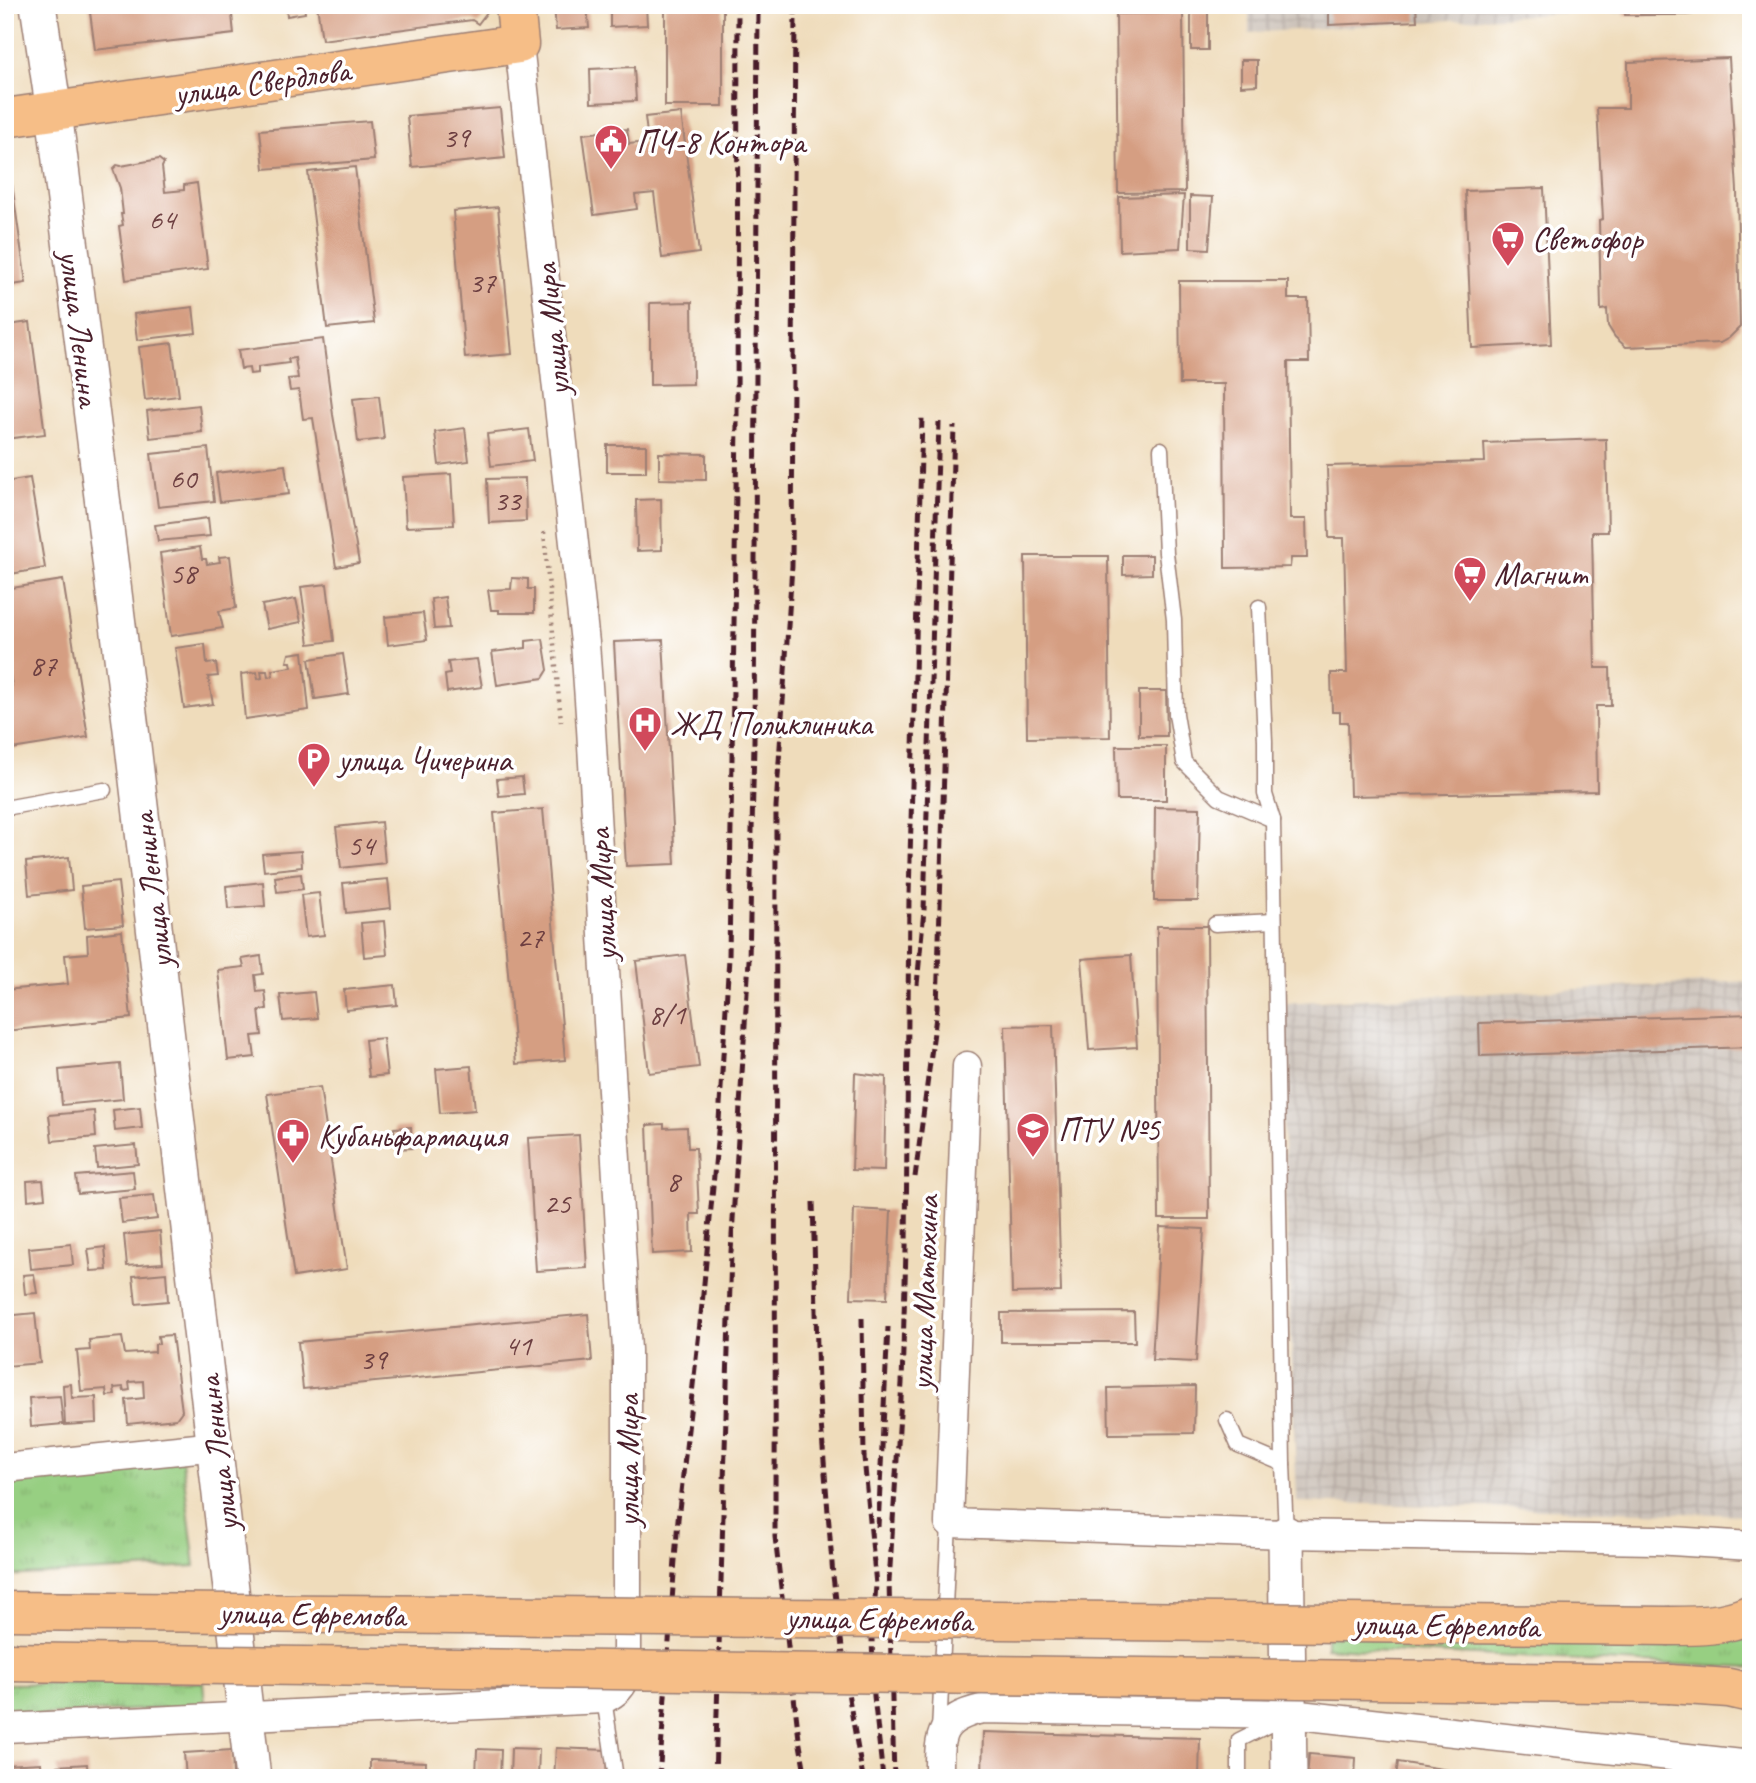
<svg xmlns="http://www.w3.org/2000/svg" width="1756" height="1783" font-family="Caveat,sans-serif">
  <style>
    .industrial { fill: url(#industrial-grid) }
    .grass { fill: url(#grass-tufts); stroke: #707756; stroke-width: 2 }
    .building { fill: #d59e82 }
    .lines { fill: none; stroke-linecap: round; stroke-linejoin: round }
    .service-casing { stroke: #9c7e73; stroke-width: 17 }
    .minor-casing { stroke: #9c7e73; stroke-width: 31 }
    .tertiary-casing { stroke: #9c7e73; stroke-width: 38 }
    .primary-casing { stroke: #9c7e73; stroke-width: 41 }
    .path { stroke: #9c7e73; stroke-width: 4.5; stroke-dasharray: 2 5; stroke-linecap: butt }
    .service { stroke: #fff; stroke-width: 14 }
    .minor { stroke: #fff; stroke-width: 28 }
    .tertiary { stroke: #fff; stroke-width: 35 }
    .primary { stroke: #f6be87; stroke-width: 38 }
    .rail { stroke: #4a1f2b; stroke-width: 5; stroke-dasharray: 10 5; stroke-linecap: butt }
    .primary-bridge-casing { stroke: #9c7e73; stroke-width: 41; stroke-linecap: butt }
    .primary-bridge { stroke: #f6be87; stroke-width: 38 }
    .labels { text-anchor: middle; stroke-width: 7; stroke-linejoin: round; paint-order: stroke }
    .number-label { font-size: 30px; fill: #6d3f41 }
    .street-label { font-size: 33px; fill: #4a1f2b; stroke: #fff }
    .poi-label { font-size: 33px; fill: #4a1f2b; stroke: #fff; text-anchor: start }
  </style>
  <defs>
    <pattern id="industrial-grid" width="8" height="8" patternUnits="userSpaceOnUse" patternTransform="scale(1.75)"><rect width="8" height="8" fill="#ccc2b9"/><path d="M0 4h8M4 0v8" fill="none" stroke="#b1a69f"/></pattern>
    <pattern id="grass-tufts" width="24" height="20" patternUnits="userSpaceOnUse" patternTransform="scale(1.75)"><rect width="24" height="20" fill="#97cf82"/><path d="M3 7l-1-3M5 7V3M7 7l1-3M15 17l-1-3M17 17v-4M19 17l1-3" fill="none" stroke="#84b170"/></pattern>
  </defs>
  <rect width="100%" height="100%" fill="#fff"/>
  <filter id="ink" filterUnits="userSpaceOnUse"><feTurbulence type="fractalNoise" baseFrequency=".0143" numOctaves="2"/><feDisplacementMap in="SourceGraphic" scale="14" xChannelSelector="R" yChannelSelector="G"/><feConvolveMatrix kernelMatrix="1 2 1 2 8 2 1 2 1" color-interpolation-filters="sRGB"/></filter>
  <filter id="wash" filterUnits="userSpaceOnUse"><feTurbulence type="fractalNoise" baseFrequency=".00686" numOctaves="4" result="noise"/><feDisplacementMap in="SourceGraphic" scale="28" xChannelSelector="R" yChannelSelector="G"/><feGaussianBlur stdDeviation="1.57" result="paint"/><feColorMatrix in="noise" values="0 0 0 0 0 0 0 0 0 0 0 0 0 0 0 0 0 1.4 0 .05"/><feComposite in="paint" operator="in"/></filter>
  <g filter="url(#wash)">
    <rect width="100%" height="100%" fill="#efdcbb"/>
    <g class="industrial">
      <path d="M1249,5H1751V15L1747,8L1686,15L1578,12L1249,33Z"/>
      <path d="M1751,981V1515L1297,1502L1279,1003Z"/>
    </g>
    <g class="grass">
      <path d="M182,1460L195,1566L5,1576V1480Z"/>
      <path d="M1326,1633L1714,1643L1734,1641L1751,1636V1668L1326,1648Z"/>
      <path d="M203,1682L205,1704L170,1708L5,1717V1684Z"/>
    </g>
    <g id="blocks">
      <g class="building">
        <path d="M89,5H231L234,34L95,50Z"/>
        <path d="M286,5H304L305,13L287,16Z"/>
        <path d="M317,5H481L487,12L478,24L472,20L322,40Z"/>
        <path d="M554,5H587L589,28L556,30Z"/>
        <path d="M610,5H646L647,25L610,27Z"/>
        <rect x="665" y="5" width="58" height="101"/>
        <path d="M1329,5H1416L1417,21L1329,25Z"/>
        <path d="M1624,5H1751V7L1686,15H1625Z"/>
        <path d="M1191,11L1208,12V50H1191Z"/>
        <path d="M1183,13L1185,192L1118,193L1116,14Z"/>
        <path d="M1729,58L1737,191L1740,327L1729,338L1720,343L1626,347L1615,337L1608,326L1607,309L1601,310L1599,220L1603,219L1597,108H1628V62Z"/>
        <path d="M1241,60H1257V85L1241,86Z"/>
        <path d="M634,67L636,101L591,103L590,69Z"/>
        <path d="M500,108L505,158L412,167L407,116Z"/>
        <path d="M681,113L699,253L662,258L654,193L635,195L637,209L594,215L583,134L627,129L629,144L648,142L645,117Z"/>
        <path d="M370,121L374,160L264,169L260,130Z"/>
        <path d="M159,159L164,163L162,167L165,192L184,190V185L197,183L208,269L126,280L119,226L123,225L121,214H123L120,188L113,169L117,165L121,166Z"/>
        <path d="M355,167L374,323L327,328L308,172Z"/>
        <path d="M5,174L12,184L26,283L5,286Z"/>
        <path d="M1544,188L1551,344L1472,348L1465,191Z"/>
        <path d="M1184,195L1180,248L1120,251L1119,197Z"/>
        <path d="M1190,196L1213,197L1209,249L1190,248Z"/>
        <path d="M498,207L512,354L465,358L453,211Z"/>
        <path d="M1179,281H1288V299H1308L1309,362H1288L1290,519H1306L1307,558H1291L1290,567L1225,568L1224,384H1180Z"/>
        <path d="M692,302L693,384L650,385V303Z"/>
        <path d="M193,307L196,333L137,340L134,314Z"/>
        <path d="M30,322L45,434L5,439V335L9,334L8,325Z"/>
        <path d="M323,339L333,415L359,563L336,567L313,418L303,419L299,390L290,391L288,379L298,378L295,358L288,359L289,363L258,367V373L250,374L249,368L241,369L238,350Z"/>
        <path d="M172,343L179,396L145,400L139,347Z"/>
        <path d="M379,396L384,439L358,442L353,399Z"/>
        <path d="M199,405L202,432L150,438L147,411Z"/>
        <path d="M465,428L469,461L439,465L435,432Z"/>
        <path d="M529,429L533,461L491,466L487,434Z"/>
        <path d="M1606,439L1608,532H1592L1595,668H1610L1611,706H1596L1597,791L1350,796L1348,722H1340V712H1332L1331,673H1347L1344,538H1329L1327,466L1485,462L1484,443Z"/>
        <rect x="607" y="445" width="39" height="27"/>
        <path d="M208,448L214,501L158,507L151,454Z"/>
        <path d="M659,453L706,454V480L659,479Z"/>
        <path d="M285,465L289,494L220,502L216,473Z"/>
        <path d="M451,474L454,525L406,527L403,477Z"/>
        <path d="M30,478L45,568L5,575V482Z"/>
        <path d="M525,478L526,521L489,523L487,479Z"/>
        <path d="M661,499L662,550L637,551L636,500Z"/>
        <path d="M208,518L210,536L158,541L155,525Z"/>
        <path d="M200,547L202,559H206L207,564L220,562L219,557L230,556L236,608L219,611L223,628L171,636L160,553Z"/>
        <path d="M1123,555H1152V574L1123,575Z"/>
        <path d="M1025,556H1108L1110,737L1027,738Z"/>
        <path d="M512,578L528,579V589H534V613H499V610H491L488,590L511,589Z"/>
        <path d="M63,580L88,737L5,750V687L12,686L5,644V589Z"/>
        <path d="M327,584L334,641L309,644L301,587Z"/>
        <path d="M445,597L449,628L434,629L431,599Z"/>
        <path d="M296,599L301,622L267,629L262,605Z"/>
        <path d="M423,613L427,640L388,645L385,617Z"/>
        <path d="M543,639L548,670L543,678L497,685L492,652L526,648V641Z"/>
        <path d="M663,640L675,864L626,866L614,642Z"/>
        <path d="M205,644L207,664L216,663L218,676L208,677L213,704L184,708L175,648Z"/>
        <path d="M303,652L309,710L245,719L241,674L257,672L258,679L262,678L261,671H267L268,677L273,676L272,670L292,667L291,662H287L289,654Z"/>
        <path d="M343,654L349,694L315,699L309,659Z"/>
        <path d="M477,659L482,687L447,692L445,675L450,674L448,662Z"/>
        <path d="M1139,691H1166L1167,736H1139Z"/>
        <path d="M1116,746H1166V800H1117Z"/>
        <path d="M522,777L524,794L499,796L497,779Z"/>
        <path d="M1155,807L1200,808L1198,901H1154Z"/>
        <path d="M543,809L565,1060L516,1064L494,813Z"/>
        <path d="M381,822L385,863L341,868L336,827Z"/>
        <path d="M301,851L302,867L264,871L262,854Z"/>
        <path d="M69,857L72,890L29,895L26,862Z"/>
        <path d="M301,874L303,889L277,892L275,877Z"/>
        <path d="M388,879L391,908L346,913L343,883Z"/>
        <path d="M118,882L123,925L85,928L81,886Z"/>
        <path d="M263,882L265,906L228,909L226,886Z"/>
        <path d="M319,893L324,935L306,937L301,895Z"/>
        <path d="M384,921L387,955L364,957L361,923Z"/>
        <path d="M1157,926H1207L1209,1219H1159Z"/>
        <path d="M122,931L131,1018L5,1031V990L68,984L65,955L88,953L87,935Z"/>
        <path d="M685,955L699,1067L649,1073L636,961Z"/>
        <path d="M1131,955L1137,1047L1089,1050L1082,959Z"/>
        <path d="M261,956L263,974L255,975L257,992L265,991L267,1009L259,1010L262,1035L252,1036L255,1057L228,1060L218,970L244,967L242,959Z"/>
        <path d="M395,985L397,1005L346,1010L344,990Z"/>
        <path d="M314,992L317,1018L283,1021L280,995Z"/>
        <path d="M1751,1014V1047L1480,1056L1479,1023Z"/>
        <path d="M1053,1025L1061,1292L1012,1293L1005,1026Z"/>
        <path d="M383,1038L387,1075L369,1077L365,1040Z"/>
        <path d="M120,1064L123,1099L62,1105L59,1070Z"/>
        <path d="M471,1066L475,1110L440,1113L436,1069Z"/>
        <path d="M855,1073L886,1077L884,1171L852,1170Z"/>
        <path d="M320,1087L347,1269L294,1277L267,1094Z"/>
        <path d="M140,1107L142,1128L115,1131L113,1110Z"/>
        <path d="M94,1111L96,1137L52,1141L49,1115Z"/>
        <path d="M664,1124V1128L687,1127L688,1148H696L699,1214H691L692,1252L652,1254L647,1125Z"/>
        <path d="M411,1127L412,1148L396,1149L394,1128Z"/>
        <path d="M579,1135L587,1268L536,1271L528,1138Z"/>
        <path d="M136,1145L138,1164L97,1168L95,1149Z"/>
        <path d="M133,1171L135,1189L78,1194L76,1176Z"/>
        <path d="M43,1180L45,1198L28,1200L27,1181Z"/>
        <path d="M154,1195L157,1219L122,1223L119,1198Z"/>
        <path d="M854,1209L891,1211L887,1299L851,1298Z"/>
        <path d="M1160,1227L1204,1229L1196,1362L1152,1360Z"/>
        <path d="M160,1231L163,1263L127,1266L124,1235Z"/>
        <path d="M71,1244L73,1265L31,1269L29,1248Z"/>
        <path d="M105,1247L107,1270L91,1271L88,1249Z"/>
        <path d="M166,1273L168,1301L136,1304L133,1276Z"/>
        <path d="M34,1274L37,1293L25,1294L23,1275Z"/>
        <path d="M1134,1312L1135,1342H1001V1313Z"/>
        <path d="M35,1313L40,1363L6,1366L5,1316Z"/>
        <path d="M588,1314L592,1361L303,1389L298,1342Z"/>
        <path d="M172,1335L182,1411L176,1419L128,1424L126,1400L144,1398L143,1381L129,1382L130,1390L124,1391L123,1387L114,1388L115,1395L107,1396L106,1389L81,1391L77,1351L90,1350L89,1340L122,1337L125,1354L155,1352V1344H159L158,1336Z"/>
        <path d="M71,1384L72,1398L96,1397L97,1423L65,1425L63,1385Z"/>
        <path d="M1195,1386L1194,1433L1109,1434L1108,1388Z"/>
        <path d="M60,1396L63,1424L31,1427L29,1398Z"/>
        <path d="M983,1732L1200,1738L1199,1778H982Z"/>
        <path d="M511,1748L539,1749L538,1778H510Z"/>
        <path d="M556,1748L607,1750L606,1778H554Z"/>
        <path d="M477,1749L501,1750L500,1778H476Z"/>
        <path d="M232,1750L233,1776L186,1778L184,1753Z"/>
        <path d="M1309,1754L1356,1758L1355,1778H1307Z"/>
        <path d="M370,1760L426,1762L425,1778H370Z"/>
        <path d="M1398,1762L1462,1772V1778H1396Z"/>
        <path d="M41,1763L42,1778H5V1765Z"/>
        <path d="M87,1764L88,1778H58L57,1766Z"/>
      </g>
    </g>
  </g>
  <g filter="url(#ink)">
    <use href="#blocks" fill-opacity="0" stroke="#9c7e73" stroke-width="2"/>
    <g class="lines">
      <defs>
        <g id="service">
          <path d="M1161,449L1166,553L1174,620L1176,714L1184,762L1219,797L1273,820"/>
          <path d="M1259,607L1265,741V794L1273,820L1283,1464L1286,1534"/>
          <path d="M5,808L104,790"/>
          <path d="M1215,924L1274,921"/>
          <path d="M1227,1420L1238,1445L1283,1464"/>
          <path d="M604,1699L616,1778"/>
          <path d="M939,1731L949,1523"/>
          <path d="M1239,1778V1740L1279,1720"/>
        </g>
        <g id="minor">
          <path d="M967,1066L949,1523L1286,1534L1656,1540L1751,1546"/>
          <path d="M5,1468L216,1446"/>
          <path d="M5,1728L604,1699C616,1693 623,1687 627,1674V1350L591,728L585,643L519,44"/>
          <path d="M939,1778C939,1737 937,1719 982,1709L1290,1714L1751,1765"/>
        </g>
        <g id="tertiary">
          <path d="M38,5L54,112L132,737L253,1778"/>
          <path d="M1286,1534L1289,1778"/>
        </g>
        <g id="primary">
          <path d="M5,118L519,44L515,5"/>
          <path d="M1670,1626C1698,1626 1725,1626 1751,1614"/>
          <path d="M1670,1684L1729,1688L1751,1693"/>
        </g>
      </defs>
      <use href="#service" class="service-casing"/>
      <use href="#minor" class="minor-casing"/>
      <use href="#tertiary" class="tertiary-casing"/>
      <use href="#primary" class="primary-casing"/>
      <path class="path" d="M544,532L561,722"/>
      <use href="#service" class="service"/>
      <use href="#minor" class="minor"/>
      <use href="#tertiary" class="tertiary"/>
      <use href="#primary" class="primary"/>
      <g class="rail">
        <path d="M795,5L792,566L776,807L775,1537L799,1739L806,1778"/>
        <path d="M917,985L924,910L939,422"/>
        <path d="M915,1177L937,1009L954,426"/>
        <path d="M813,1202L818,1384L833,1576L847,1687L863,1778"/>
        <path d="M862,1318L864,1457L876,1585L872,1639L874,1696L883,1778"/>
        <path d="M878,1527L888,1327"/>
        <path d="M659,1778L678,1519L702,1305L719,1121L729,958L737,424L738,5"/>
        <path d="M715,1778L731,1252L749,960L754,744L758,5"/>
        <path d="M894,1778L889,1582L902,1383L906,1250L909,896L922,418"/>
      </g>
      <defs>
        <g id="primary-bridge">
          <path d="M5,1611L1670,1626"/>
          <path d="M5,1662L1670,1684"/>
        </g>
      </defs>
      <use href="#primary-bridge" class="primary-bridge-casing"/>
      <use href="#primary-bridge" class="primary-bridge"/>
    </g>
  </g>
  <defs>
    <symbol id="civic-pin" viewBox="-11 -11 22 30"><path d="M0 17L-7.5 6A9.5 9.5 0 1 1 7.5 6Z" fill="#d1495b" stroke="#fff"/><path d="M-.6-6.5H3V-4.5H.6V-3L4-1V1h2V6H-6V1h2V-1L-.6-3ZM-1.2 2.5V6h2.4V2.5Z" fill="#fff"/></symbol>
    <symbol id="supermarket-pin" viewBox="-11 -11 22 30"><path d="M0 17L-7.5 6A9.5 9.5 0 1 1 7.5 6Z" fill="#d1495b" stroke="#fff"/><path d="M-6-5.5h2.5l.6 2H6L4.5 2H-2.5L-4.4-4H-6ZM-1.5 3.2a1.3 1.3 0 1 0 .1 0ZM3 3.2a1.3 1.3 0 1 0 .1 0Z" fill="#fff"/></symbol>
    <symbol id="hospital-pin" viewBox="-11 -11 22 30"><path d="M0 17L-7.5 6A9.5 9.5 0 1 1 7.5 6Z" fill="#d1495b" stroke="#fff"/><path d="M-5-5h3v3.5h4V-5h3V5h-3V1.5h-4V5h-3Z" fill="#fff"/></symbol>
    <symbol id="parking-pin" viewBox="-11 -11 22 30"><path d="M0 17L-7.5 6A9.5 9.5 0 1 1 7.5 6Z" fill="#d1495b" stroke="#fff"/><path d="M-3.5-5.5H1a3.5 3.5 0 0 1 0 7H-1V5.5H-3.5ZM-1-3.4V-.6H.8a1.4 1.4 0 0 0 0-2.8Z" fill="#fff"/></symbol>
    <symbol id="university-pin" viewBox="-11 -11 22 30"><path d="M0 17L-7.5 6A9.5 9.5 0 1 1 7.5 6Z" fill="#d1495b" stroke="#fff"/><path d="M0-5L7-2L0 1L-7-2ZM-4 1L0 2.5L4 1V4Q0 6-4 4Z" fill="#fff"/></symbol>
    <symbol id="pharmacy-pin" viewBox="-11 -11 22 30"><path d="M0 17L-7.5 6A9.5 9.5 0 1 1 7.5 6Z" fill="#d1495b" stroke="#fff"/><path d="M-2-6h4v4h4v4h-4v4h-4v-4h-4v-4h4Z" fill="#fff"/></symbol>
  </defs>
  <g fill-rule="evenodd">
    <use href="#civic-pin" x="592" y="122" width="38" height="52"/>
    <use href="#supermarket-pin" x="1489" y="219" width="38" height="52"/>
    <use href="#supermarket-pin" x="1451" y="554" width="38" height="52"/>
    <use href="#hospital-pin" x="626" y="704" width="38" height="52"/>
    <use href="#parking-pin" x="295" y="740" width="38" height="52"/>
    <use href="#university-pin" x="1014" y="1110" width="38" height="52"/>
    <use href="#pharmacy-pin" x="274" y="1116" width="38" height="52"/>
  </g>
  <g class="labels">
    <g class="number-label">
      <text x="456" y="147">39</text>
      <text x="162" y="229">64</text>
      <text x="482" y="292">37</text>
      <text x="183" y="488">60</text>
      <text x="507" y="510">33</text>
      <text x="183" y="583">58</text>
      <text x="43" y="675">87</text>
      <text x="361" y="855">54</text>
      <text x="530" y="947">27</text>
      <text x="667" y="1024">8/1</text>
      <text x="673" y="1191">8</text>
      <text x="557" y="1213">25</text>
      <text x="518" y="1355">41</text>
      <text x="373" y="1369">39</text>
    </g>
    <g class="street-label">
      <text transform="translate(262 81) rotate(-8)" y="12">улица Свердлова</text>
      <text transform="translate(81 328) rotate(83)" y="12">улица Ленина</text>
      <text transform="translate(551 330) rotate(-96)" y="12">улица Мира</text>
      <text transform="translate(151 891) rotate(-97)" y="12">улица Ленина</text>
      <text transform="translate(601 895) rotate(-93)" y="12">улица Мира</text>
      <text transform="translate(923 1293) rotate(-88)" y="12">улица Матюхина</text>
      <text transform="translate(217 1454) rotate(-97)" y="12">улица Ленина</text>
      <text transform="translate(627 1461) rotate(-90)" y="12">улица Мира</text>
      <text transform="translate(312 1613) rotate(1)" y="12">улица Ефремова</text>
      <text transform="translate(879 1618) rotate(1)" y="12">улица Ефремова</text>
      <text transform="translate(1446 1624) rotate(1)" y="12">улица Ефремова</text>
    </g>
    <g class="poi-label">
      <text x="636" y="153">ПЧ-8 Контора</text>
      <text x="1532" y="250">Светофор</text>
      <text x="1494" y="585">Магнит</text>
      <text x="670" y="735">ЖД Поликлиника</text>
      <text x="338" y="771">улица Чичерина</text>
      <text x="1058" y="1141">ПТУ №5</text>
      <text x="318" y="1147">Кубаньфармация</text>
    </g>
  </g>
  <rect width="1756" height="1783" fill="none" stroke="#fff" stroke-width="28"/>
</svg>
